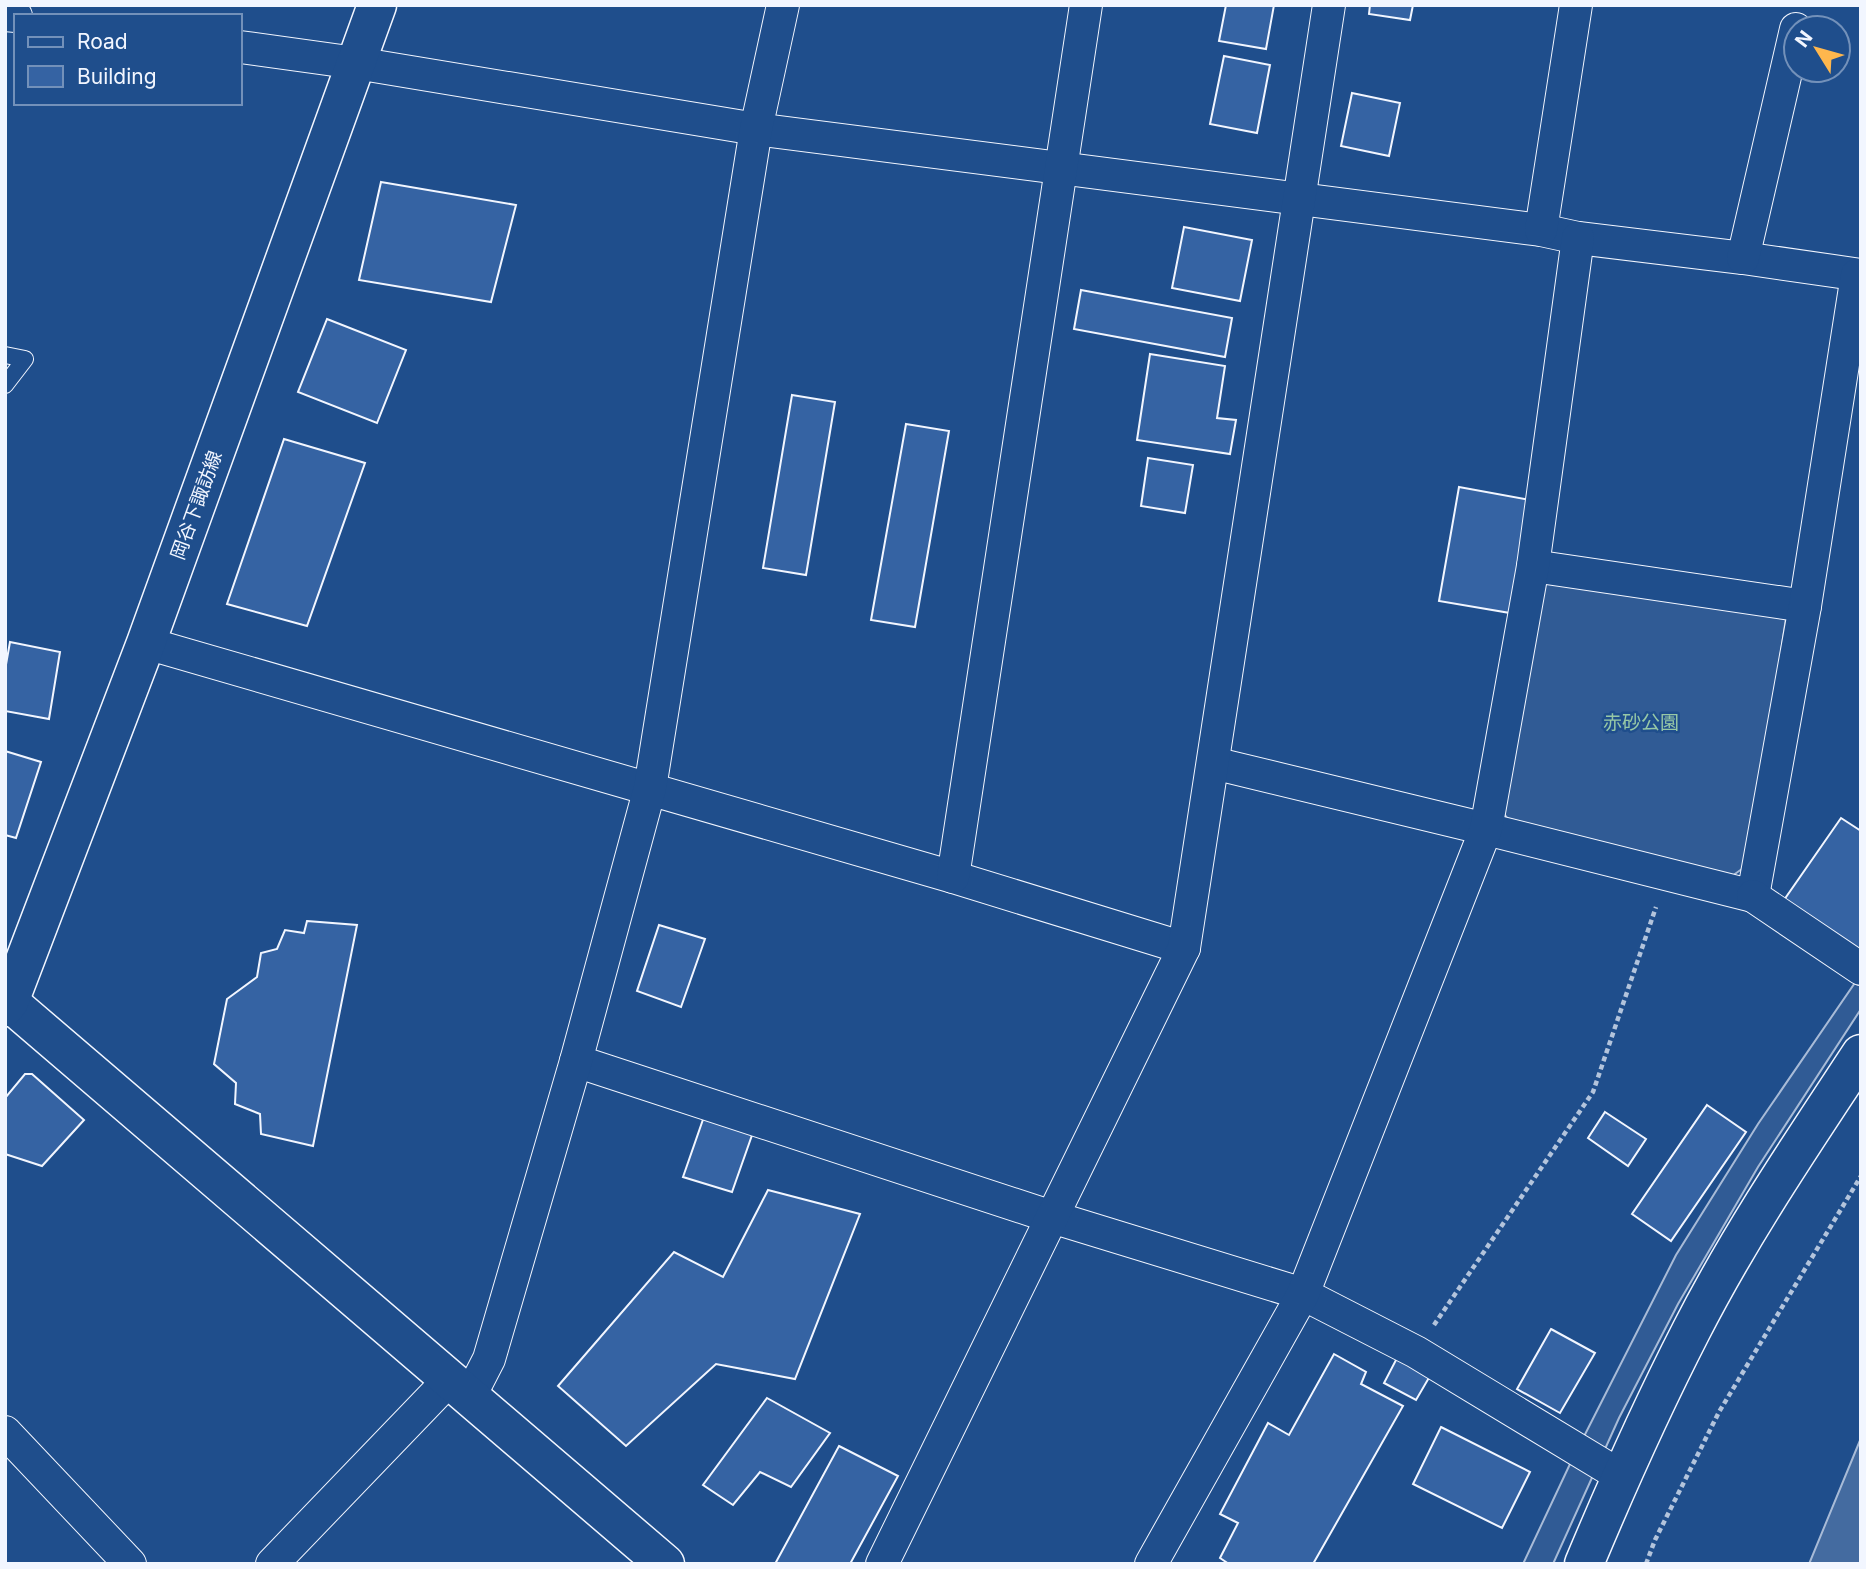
<svg xmlns="http://www.w3.org/2000/svg" width="1866" height="1569" font-family="Inter,'Noto Sans JP',sans-serif">
  <style>
    .built { fill: #305b95; stroke: #a8bbd7; stroke-width: 2 }
    .water { fill: #446ba0; stroke: #a8bbd7; stroke-width: 2 }
    .building { fill: #3563a3; stroke: #f2f6ff; stroke-width: 2 }
    .lines { fill: none; stroke-linecap: round; stroke-linejoin: round }
    .service-casing { stroke: #f2f6ff; stroke-width: 18 }
    .minor-casing { stroke: #f2f6ff; stroke-width: 34 }
    .tertiary-casing { stroke: #f2f6ff; stroke-width: 41 }
    .secondary-casing { stroke: #f2f6ff; stroke-width: 41 }
    .path { stroke: #b3c4dc; stroke-width: 4.5; stroke-dasharray: 5 3.5; stroke-linecap: butt }
    .service { stroke: #1f4e8c; stroke-width: 16 }
    .minor { stroke: #1f4e8c; stroke-width: 32 }
    .tertiary { stroke: #1f4e8c; stroke-width: 38 }
    .secondary { stroke: #1f4e8c; stroke-width: 38 }
    .labels { text-anchor: middle; stroke-width: 5; stroke-linejoin: round; paint-order: stroke }
    .street-label { font-size: 19px; fill: #f2f6ff; stroke: #1f4e8c }
    .park-label { font-size: 19px; fill: #97c8a6; stroke: #1f4e8c }
  </style>
  <rect width="100%" height="100%" fill="#1f4e8c"/>
  <g class="built">
    <path d="M1535,577L1786,618L1749,864L1732,876L1511,823L1499,807Z"/>
    <path d="M1861,974V1009L1758,1167L1678,1304L1619,1418L1553,1564H1523L1570,1464L1676,1255L1758,1124Z"/>
  </g>
  <path class="water" d="M1861,1438V1564H1809Z"/>
  <g class="building">
    <path d="M1226,5H1274L1266,49L1219,41Z"/>
    <path d="M1370,5H1413L1410,20L1369,14Z"/>
    <path d="M1224,56L1270,65L1257,133L1210,124Z"/>
    <path d="M1352,93L1400,103L1389,156L1341,146Z"/>
    <path d="M381,182L516,205L491,302L359,280Z"/>
    <path d="M1184,227L1252,240L1240,301L1172,288Z"/>
    <path d="M1081,290L1232,318L1225,357L1074,329Z"/>
    <path d="M327,319L406,350L377,423L298,392Z"/>
    <path d="M1150,354L1225,366L1217,418L1236,420L1230,454L1137,440Z"/>
    <path d="M792,395L835,402L806,575L763,568Z"/>
    <path d="M906,424L949,431L915,627L871,620Z"/>
    <path d="M284,439L365,463L307,626L227,604Z"/>
    <path d="M1148,458L1193,465L1185,513L1141,506Z"/>
    <path d="M1459,487L1536,501L1516,614L1439,601Z"/>
    <path d="M10,642L60,652L49,719L5,711V670Z"/>
    <path d="M5,751L41,762L16,838L5,835Z"/>
    <path d="M1841,818L1861,831V954L1784,900Z"/>
    <path d="M307,921L357,925L313,1146L261,1134L260,1114L235,1104L236,1083L214,1064L227,999L257,977L261,953L277,949L285,930L304,933Z"/>
    <path d="M659,925L705,939L681,1007L637,991Z"/>
    <path d="M25,1074H32L84,1120L42,1166L5,1154V1098Z"/>
    <path d="M1707,1105L1746,1132L1671,1241L1632,1214Z"/>
    <path d="M707,1108L757,1121L732,1192L683,1177Z"/>
    <path d="M1605,1112L1646,1139L1628,1166L1588,1138Z"/>
    <path d="M768,1190L860,1214L795,1379L716,1364L626,1446L558,1386L674,1252L723,1277Z"/>
    <path d="M1551,1329L1595,1353L1560,1413L1517,1389Z"/>
    <path d="M1334,1354L1366,1372L1361,1384L1403,1406L1313,1564H1229L1220,1558L1238,1523L1220,1514L1268,1423L1289,1435Z"/>
    <path d="M1397,1358L1430,1376L1416,1400L1384,1383Z"/>
    <path d="M767,1398L830,1433L791,1487L760,1472L733,1505L703,1485Z"/>
    <path d="M1441,1427L1530,1472L1502,1528L1413,1484Z"/>
    <path d="M839,1446L898,1476L850,1564H775Z"/>
  </g>
  <g class="lines">
    <defs>
      <path id="service" d="M5,355L25,359L5,385"/>
      <g id="minor">
        <path d="M5,15L16,16"/>
        <path d="M240,47L356,63L756,129L1541,230L1578,238L1743,258L1861,275"/>
        <path d="M1541,230L1576,5"/>
        <path d="M1743,258L1796,29"/>
        <path d="M1533,566L1805,606"/>
        <path d="M146,643L953,877L1184,948"/>
        <path d="M1213,763L1486,829L1753,896L1805,606L1857,275"/>
        <path d="M953,877L1086,5"/>
        <path d="M1753,896L1861,969"/>
        <path d="M576,1061L1052,1217L1303,1294L1416,1352L1621,1476"/>
        <path d="M470,1396L489,1359L576,1061L650,788L756,129L783,5"/>
        <path d="M5,1432L130,1564"/>
        <path d="M272,1564L449,1380"/>
        <path d="M882,1564L1184,948L1329,5"/>
        <path d="M1151,1564L1303,1294L1486,829L1533,566L1578,238"/>
      </g>
      <g id="tertiary">
        <path d="M9,1002L665,1564"/>
        <path d="M1584,1564C1617,1485 1652,1407 1691,1331C1740,1235 1801,1145 1861,1054"/>
      </g>
      <path id="secondary" d="M5,1007L9,1002L146,643L377,5"/>
    </defs>
    <use href="#service" class="service-casing"/>
    <use href="#minor" class="minor-casing"/>
    <use href="#tertiary" class="tertiary-casing"/>
    <use href="#secondary" class="secondary-casing"/>
    <g class="path">
      <path d="M1434,1325L1593,1092L1656,907"/>
      <path d="M1646,1564L1655,1540L1719,1412L1861,1176"/>
    </g>
    <use href="#service" class="service"/>
    <use href="#minor" class="minor"/>
    <use href="#tertiary" class="tertiary"/>
    <use href="#secondary" class="secondary"/>
  </g>
  <g class="labels">
    <g class="street-label">
      <text transform="translate(196 505) rotate(-70)" y="7">岡谷下諏訪線</text>
    </g>
    <g class="park-label">
      <text x="1641" y="729">赤砂公園</text>
    </g>
  </g>
  <rect width="1866" height="1569" fill="none" stroke="#f2f6ff" stroke-width="14"/>
  <rect x="14" y="14" width="228" height="91" fill="#1f4e8c" stroke="#7391ba" stroke-width="2"/>
  <rect x="28" y="37" width="35" height="10" fill="#1f4e8c" stroke="#7391ba" stroke-width="2"/>
  <text x="77" y="49" font-size="21" fill="#f2f6ff">Road</text>
  <rect x="28" y="66" width="35" height="21" fill="#3563a3" stroke="#7391ba" stroke-width="2"/>
  <text x="77" y="84" font-size="21" fill="#f2f6ff">Building</text>
  <g transform="translate(1817 49) rotate(307)"><circle r="33" fill="#1f4e8c" stroke="#7391ba" stroke-width="2"/>
  <path d="M0-5L12 26L0 18L-12 26Z" fill="#ffb74d"/>
  <text y="-10" font-size="19" font-weight="bold" text-anchor="middle" fill="#f2f6ff">N</text>
  </g>
</svg>
